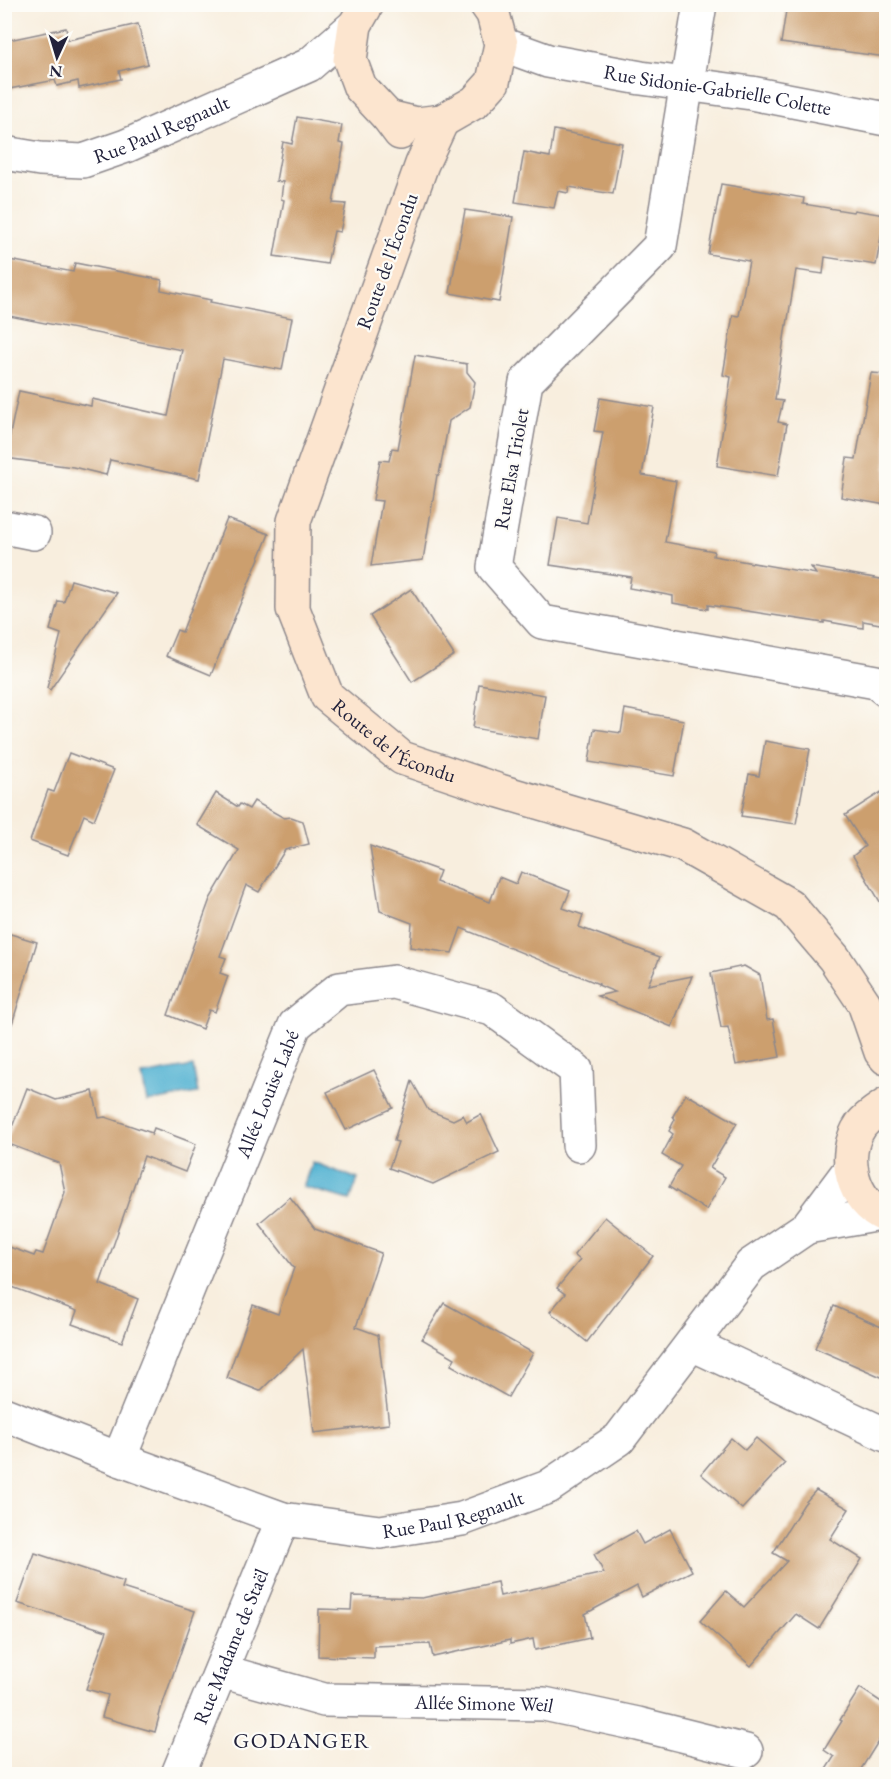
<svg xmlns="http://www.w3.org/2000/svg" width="891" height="1779" font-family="'EB Garamond',serif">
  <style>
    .water { fill: #53b2d2; stroke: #3a6a86; stroke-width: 1.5 }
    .building { fill: #cc9f6e }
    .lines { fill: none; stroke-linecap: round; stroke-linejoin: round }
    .street-casing { stroke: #8d888c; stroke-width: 36 }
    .secondary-casing { stroke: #8d888c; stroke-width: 36 }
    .street { stroke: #fff; stroke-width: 33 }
    .secondary { stroke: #fce5cf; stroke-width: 33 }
    .labels { text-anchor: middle; stroke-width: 4.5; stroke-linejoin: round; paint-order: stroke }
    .street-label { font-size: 20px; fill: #22223b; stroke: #fdfcf7 }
    .quarter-label { font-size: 22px; letter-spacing: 1.5px; fill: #22223b; stroke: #fdfcf7 }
  </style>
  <rect width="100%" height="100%" fill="#fdfcf7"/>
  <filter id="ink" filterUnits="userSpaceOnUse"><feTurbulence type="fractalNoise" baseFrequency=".0167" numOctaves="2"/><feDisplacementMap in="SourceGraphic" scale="12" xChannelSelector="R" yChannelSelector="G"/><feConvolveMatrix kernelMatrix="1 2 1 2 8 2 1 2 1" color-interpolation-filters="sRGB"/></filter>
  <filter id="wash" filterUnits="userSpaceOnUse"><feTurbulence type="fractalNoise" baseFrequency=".008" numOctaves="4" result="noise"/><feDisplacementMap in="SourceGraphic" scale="24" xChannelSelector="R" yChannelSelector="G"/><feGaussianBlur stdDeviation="1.35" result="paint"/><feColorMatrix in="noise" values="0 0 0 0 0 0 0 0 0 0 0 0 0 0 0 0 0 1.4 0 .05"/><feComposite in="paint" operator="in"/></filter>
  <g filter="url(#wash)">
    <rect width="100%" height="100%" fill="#f8eede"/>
    <g class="water">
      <path d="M193,1066L198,1093L147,1102L142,1075Z"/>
      <path d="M312,1162L358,1179L350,1200L303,1187Z"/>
    </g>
    <g id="blocks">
      <g class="building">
        <path d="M787,4H886V57L781,43Z"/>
        <path d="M138,24L148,64L119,71L121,79L79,88L78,81L57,86L55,80L4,90V41L66,28L68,40Z"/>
        <path d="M297,117L342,125L339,143L344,144L333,203L346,204L340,232L334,231L327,264L274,256L284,200L281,199L283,182L276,181L283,142L292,144Z"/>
        <path d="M554,130L622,143L613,194L569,187L568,193L558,191L554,208L515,202L524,152L550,157Z"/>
        <path d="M721,184L804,198L803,204L853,212L854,210L885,215L876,265L825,257L823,274L796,270L787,325H786L775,400L783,401L778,422L787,424L778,476L717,466L731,377L723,375L733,315L739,316L749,261L708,254Z"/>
        <path d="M465,210L513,217L499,302L450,293Z"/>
        <path d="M4,259L73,272L75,263L162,280L161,290L211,300L210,302L292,318L282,370L223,359L199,479L110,460L106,475L73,467L5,458L19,391L91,406L92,399L168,416L182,350L4,315Z"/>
        <path d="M415,355L467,364V372L475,382L470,407L449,421L439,475H437L423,560L371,566L382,501L373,500L380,460L389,461L392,448L398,449Z"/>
        <path d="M871,373L886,374V505L841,497L847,458L856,459Z"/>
        <path d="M600,398L654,407L642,475L676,481L665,542L714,551L713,556L816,574L811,567L886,580V625L863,621V628L824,621V623L708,605V609L673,603V596L629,588L631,577L550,565L558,518L587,523L603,432L594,431Z"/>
        <path d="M227,519L269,534L211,675L166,656L177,630L182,632Z"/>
        <path d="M71,580L117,593L50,690L47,688L61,634L50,630L58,601L64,602Z"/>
        <path d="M411,589L454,655L412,682L370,616Z"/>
        <path d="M479,684L545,695L538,739L473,728Z"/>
        <path d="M625,709L684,720L674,776L589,762L594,729L621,733Z"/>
        <path d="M765,741L810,749L796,824L741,816L749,774L759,776Z"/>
        <path d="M69,753L114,770L94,820L84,815L68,855L30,841L48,790L54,792Z"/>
        <path d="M886,789V912L853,856L865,846L845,815Z"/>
        <path d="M216,793L238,807L240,804L249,809L254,801L284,818L291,817L303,821L309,844L285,850L259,892L246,885L220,956L226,958L220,973L228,976L215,1012L209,1010L202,1029L168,1015L210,899L239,850L197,825Z"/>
        <path d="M370,846L440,871L436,882L490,902L499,877L516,884L521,872L570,891L563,908L583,915L579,927L660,957L648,985L692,976L672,1027L597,996L615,992L598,985L599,984L461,928L452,953L410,947L412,923L380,911Z"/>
        <path d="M4,932L37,942L12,1024L4,1023Z"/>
        <path d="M744,966L760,975L767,1020L773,1019L780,1057L736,1065L728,1027L721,1028L711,973Z"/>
        <path d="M374,1070L393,1108L346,1130L327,1092Z"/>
        <path d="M412,1081L428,1110L453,1120L463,1115L467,1122L481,1114L499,1152L433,1184L389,1168L398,1142L394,1141Z"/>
        <path d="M27,1088L56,1100L93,1091L99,1118L105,1117L152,1133L151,1136L154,1128L196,1144L185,1172L144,1156L100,1284L138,1299L122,1342L72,1324L77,1311L4,1284V1245L34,1256L36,1252L43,1254L65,1192L59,1163L6,1143Z"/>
        <path d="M686,1094L737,1123L710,1168L725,1177L706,1210L669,1187L681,1166L662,1155L673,1134L669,1131L675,1119L673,1116Z"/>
        <path d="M290,1197L315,1229L381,1253L356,1327L378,1335L389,1424L314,1433L303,1349L260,1391L227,1378L253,1305L278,1314L294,1268L259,1223Z"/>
        <path d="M605,1217L653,1256L587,1342L550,1312L565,1294L557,1288L580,1260L574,1255Z"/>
        <path d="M444,1303L533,1353L508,1397L451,1365L455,1358L422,1339Z"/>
        <path d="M834,1306L886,1329V1379L815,1348Z"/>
        <path d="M731,1438L745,1450L756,1438L785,1463L742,1509L701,1474Z"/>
        <path d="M816,1490L849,1509L830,1539L862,1559L819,1629L796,1614L751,1666L700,1621L726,1591L744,1607L787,1561L773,1553L804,1504Z"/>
        <path d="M670,1529L692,1571L642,1597L637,1586L585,1614L590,1638L535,1650L533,1639L510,1644V1640L433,1657L430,1644L374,1646V1658L318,1656L319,1609L351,1610L352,1596L422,1598L497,1582L500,1596L604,1573L594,1554L636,1531L643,1544Z"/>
        <path d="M35,1553L124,1582L122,1588L195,1611L161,1709L155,1732L102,1717L108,1695L86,1689L107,1631L17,1603Z"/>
        <path d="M860,1688L886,1705V1729L858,1774H823L834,1757L824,1750L842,1721L840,1720Z"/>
      </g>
    </g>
  </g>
  <g filter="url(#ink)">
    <use href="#blocks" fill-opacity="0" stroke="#8d888c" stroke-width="1.5"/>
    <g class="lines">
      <defs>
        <g id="street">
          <path d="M700,4L660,246L526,382L494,567L542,622L876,682L886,690"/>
          <path id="s1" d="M501,44L548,61L641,78L751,93L886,119"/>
          <path id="s2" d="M4,153L40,159L83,161L126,146L309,65L355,25"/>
          <path d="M4,527L34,533"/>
          <path d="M807,1227L881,1214"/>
          <path d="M692,1344L886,1435"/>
          <path id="s3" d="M4,1414L119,1459L283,1519L380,1532L462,1519L548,1487L619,1439L751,1265L807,1227L851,1168"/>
          <path id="s4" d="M119,1459L295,1025L339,989L394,982L492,1009L576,1070L579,1145"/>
          <path id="s5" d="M221,1671L324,1700L544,1704L638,1724L746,1751"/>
          <path id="s6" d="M178,1774L283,1519"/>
        </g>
        <g id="secondary">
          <path d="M367,4L355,25L350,60L360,87L388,117L400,133"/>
          <path d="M388,117L417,124L442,121L475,102L493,82L501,44L493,14L486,4"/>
          <path id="s7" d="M442,121L422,164L294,521L293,609L327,696L402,758L500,791L683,845L789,905L834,958L864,1003L881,1052L886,1058"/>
          <path d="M886,1105C877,1111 868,1116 861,1125C840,1155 852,1202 886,1216"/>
        </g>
      </defs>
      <use href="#street" class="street-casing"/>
      <use href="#secondary" class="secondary-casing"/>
      <use href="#street" class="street"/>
      <use href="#secondary" class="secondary"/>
    </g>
  </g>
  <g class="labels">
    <g class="street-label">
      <text dy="7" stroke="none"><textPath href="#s1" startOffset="222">Rue Sidonie-Gabrielle Colette</textPath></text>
      <text dy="7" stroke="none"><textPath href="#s2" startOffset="164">Rue Paul Regnault</textPath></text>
      <text transform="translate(387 261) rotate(-70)" y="7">Route de l'Écondu</text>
      <text transform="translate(511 469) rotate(-80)" y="7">Rue Elsa Triolet</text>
      <text dy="7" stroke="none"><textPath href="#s7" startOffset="690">Route de l'Écondu</textPath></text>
      <text dy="7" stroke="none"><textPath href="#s4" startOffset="394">Allée Louise Labé</textPath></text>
      <text dy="7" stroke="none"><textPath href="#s3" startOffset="471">Rue Paul Regnault</textPath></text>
      <text dy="7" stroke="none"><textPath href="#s6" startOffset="138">Rue Madame de Staël</textPath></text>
      <text dy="7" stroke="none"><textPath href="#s5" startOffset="267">Allée Simone Weil</textPath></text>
    </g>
    <g class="quarter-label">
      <text x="302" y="1748">GODANGER</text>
    </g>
  </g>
  <rect width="891" height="1779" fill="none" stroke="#fdfcf7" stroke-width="24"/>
  <g transform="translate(57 57) rotate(184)" stroke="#fdfcf7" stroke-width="4.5" paint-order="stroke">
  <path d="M0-4.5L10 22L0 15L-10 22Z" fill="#22223b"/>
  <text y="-9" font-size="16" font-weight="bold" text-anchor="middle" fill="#22223b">N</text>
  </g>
</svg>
